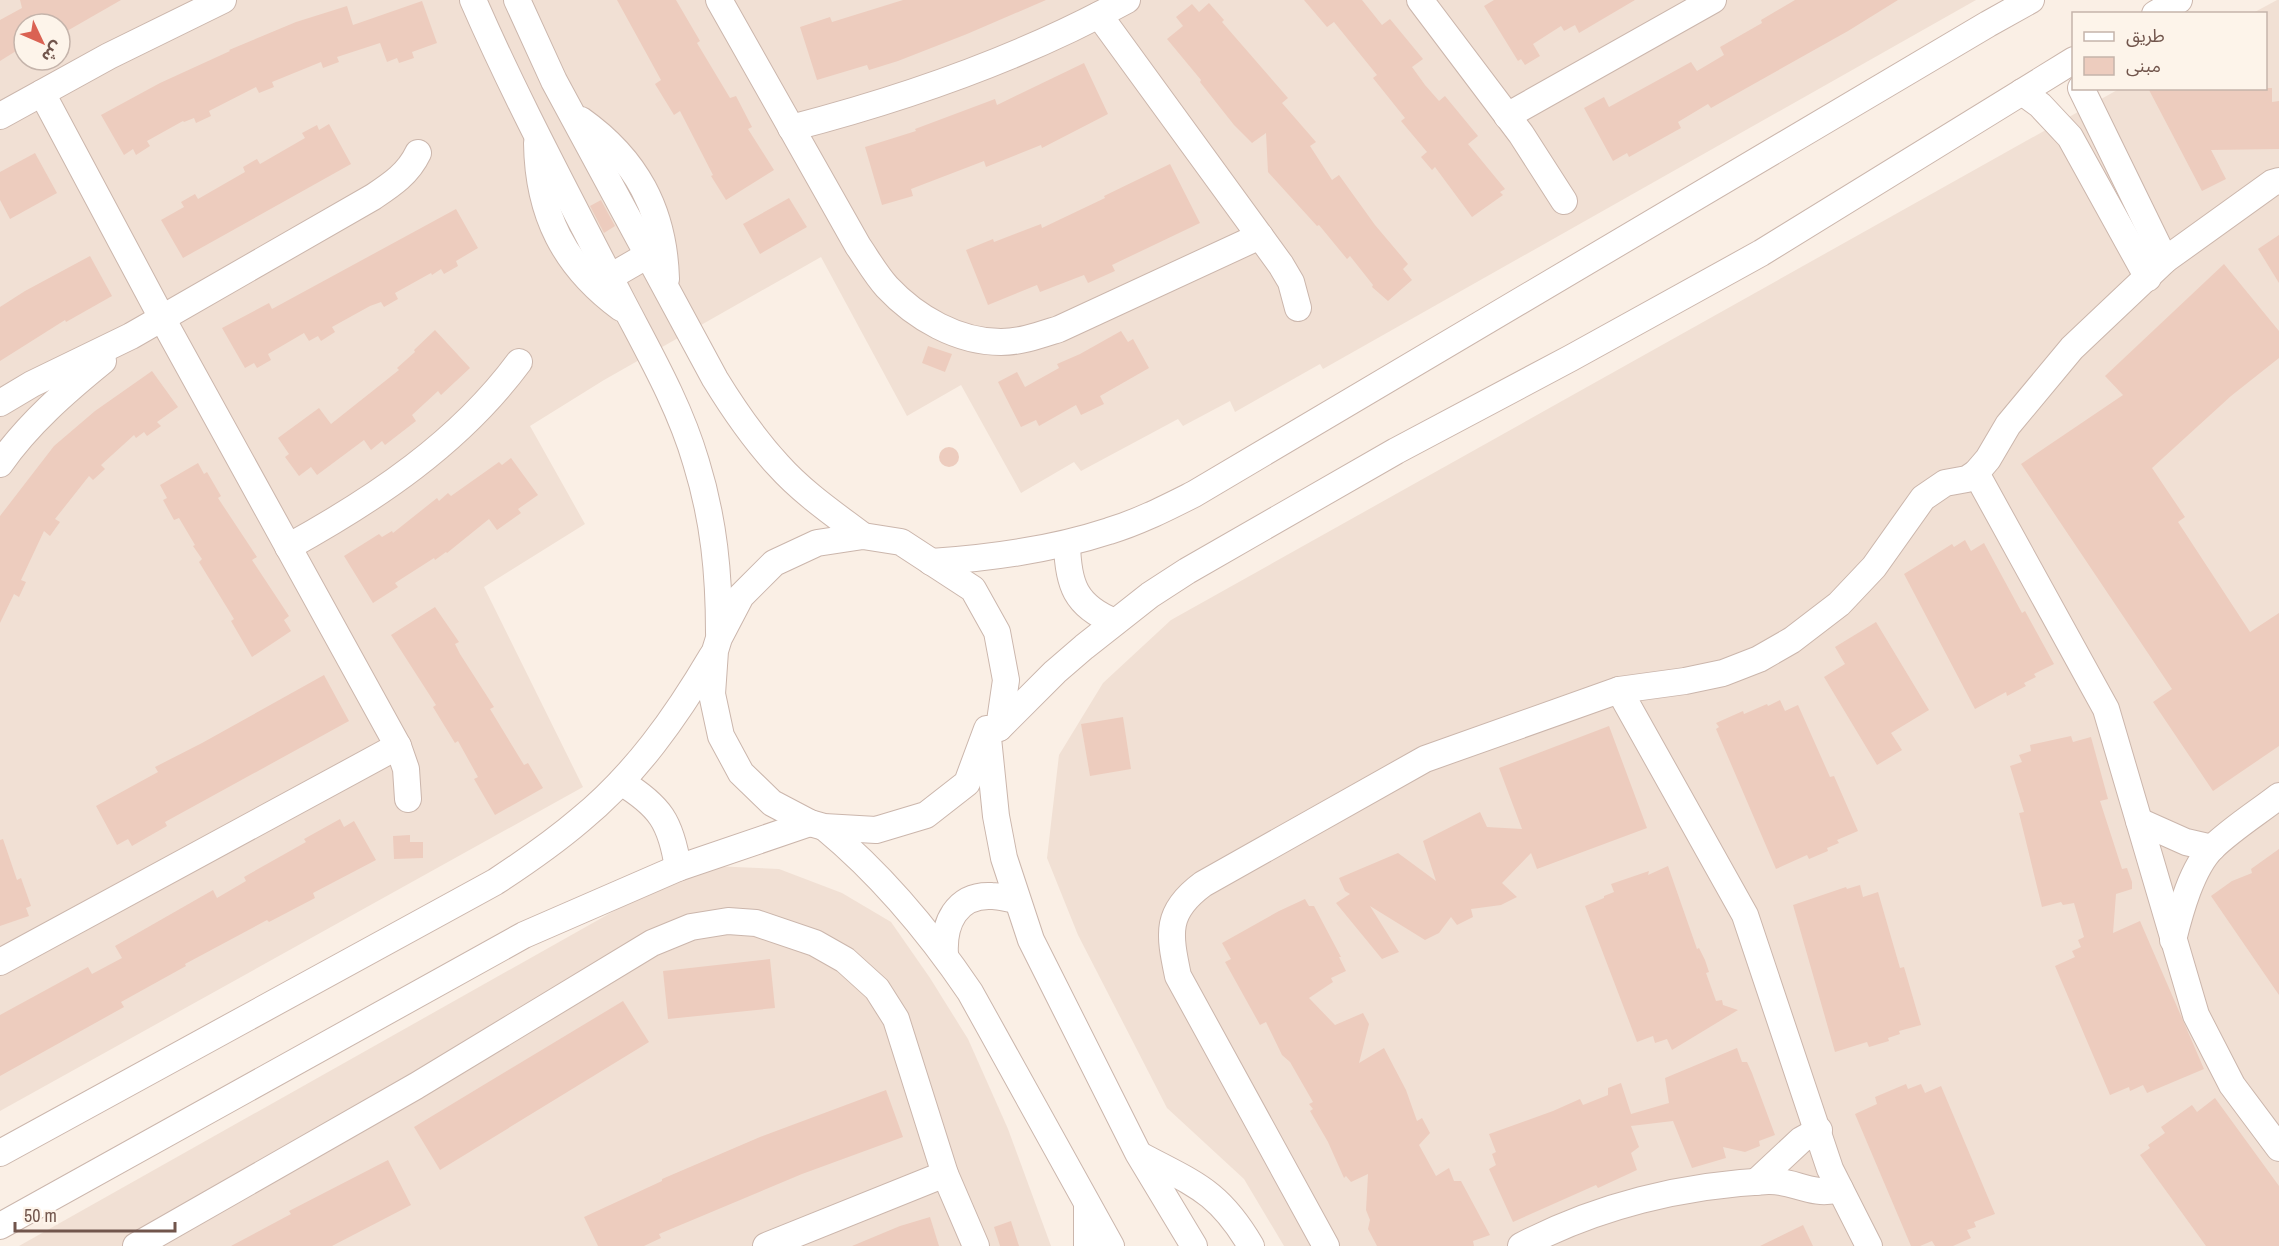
<svg xmlns="http://www.w3.org/2000/svg" width="2279" height="1246" font-family="'Archivo Narrow','Noto Sans Arabic',sans-serif">
  <style>
    .residential { fill: #f1e0d4; fill-rule: evenodd }
    .building { fill: #edccbe }
    .lines { fill: none; stroke-linecap: round; stroke-linejoin: round }
    .minor-casing { stroke: #cbb6ac; stroke-width: 28 }
    .minor { stroke: #fff; stroke-width: 26 }
  </style>
  <rect width="100%" height="100%" fill="#faefe5"/>
  <g class="residential">
    <path d="M0,0H1976L1323,369L1320,364L1235,412L1230,401L1183,426L1178,419L1081,471L1074,462L1021,493L961,385L907,416L821,257L604,380L530,426L585,524L484,587L583,787L0,1111ZM24,24H60V60H24Z"/>
    <path d="M2277,0H2279V1246H1284L1244,1179L1167,1108L1078,935L1047,858L1059,755L1103,683L1171,620L2119,89L2266,88V14L2253,13Z"/>
    <path d="M712,866L779,869L842,893L891,922L930,978L968,1039L1008,1129L1051,1246H19L630,902Z"/>
  </g>
  <g class="building">
    <path d="M20,0H121L60,35V24H24V46L0,61V20L22,8Z"/>
    <path d="M617,0H676L700,41L697,43L730,98L736,96L752,127L748,129L774,170L726,200L711,176L713,175L680,111L674,115L655,84L661,80Z"/>
    <path d="M903,0H1046L967,34L898,61L869,70L867,65L817,80L800,27L830,17L832,22Z"/>
    <path d="M1304,0H1362L1382,25L1390,19L1423,59L1412,67L1425,85L1439,101L1445,96L1478,136L1468,144L1505,189L1500,192L1503,195L1472,217L1435,167L1432,170L1421,157L1427,152L1401,121L1405,118L1373,78L1377,75L1334,22L1327,27Z"/>
    <path d="M1494,0H1635L1579,33L1575,25L1564,31L1561,26L1533,44L1540,56L1525,65L1521,59L1518,61L1484,6Z"/>
    <path d="M1795,0H1898L1848,31L1711,108L1708,104L1678,122L1681,128L1629,157L1627,153L1613,161L1584,108L1604,97L1609,107L1691,62L1697,71L1724,55L1720,47L1762,23L1761,20Z"/>
    <path d="M422,1L437,43L412,52L414,58L399,63L397,58L387,62L380,43L337,57L339,62L323,68L321,62L272,82L274,87L259,93L256,87L209,111L211,116L196,123L194,118L184,122L183,121L147,141L150,146L136,155L133,149L124,155L101,115L160,83L230,51L229,50L296,22L347,6L353,25Z"/>
    <path d="M1209,3L1224,20L1222,22L1288,98L1282,103L1316,142L1310,146L1332,180L1339,175L1375,225L1408,264L1403,269L1412,280L1388,301L1372,287L1373,285L1350,256L1347,259L1319,225L1317,226L1268,172L1266,133L1252,143L1234,125L1200,82L1201,80L1167,39L1183,26L1176,17L1192,4L1199,12Z"/>
    <path d="M1084,63L1108,114L1042,148L1041,145L986,167L984,161L911,189L913,196L882,205L865,147L916,131L915,129L995,99L997,105Z"/>
    <path d="M2148,88H2272V102L2279,101V149L2211,150L2226,179L2202,191Z"/>
    <path d="M329,124L351,164L183,258L161,220L184,207L181,202L195,194L198,199L245,172L243,167L257,159L260,164L305,138L302,133L317,125L319,130Z"/>
    <path d="M35,153L57,193L10,219L0,200V172Z"/>
    <path d="M1170,164L1200,223L1112,265L1115,271L1088,283L1084,275L1040,292L1037,285L988,305L966,250L993,239L994,242L1041,224L1042,228L1105,198L1104,196Z"/>
    <path d="M789,198L807,227L760,254L743,224Z"/>
    <path d="M601,200L615,226L604,233L590,206Z"/>
    <path d="M456,209L478,248L456,261L458,266L444,274L441,269L432,275L431,273L395,293L398,299L384,307L381,302L370,306L332,327L335,332L321,341L318,336L309,341L304,333L268,354L271,360L257,368L254,363L245,368L222,328L269,303L272,309Z"/>
    <path d="M2279,235V283L2258,249Z"/>
    <path d="M90,256L112,296L66,322L65,320L0,361V307L25,291Z"/>
    <path d="M2224,264L2279,331V358L2231,396L2152,468L2185,517L2178,522L2250,632L2279,613V746L2213,791L2153,702L2172,689L2021,464L2123,395L2105,376Z"/>
    <path d="M435,330L470,368L441,395L438,391L412,415L416,421L385,445L382,441L371,450L364,440L317,475L311,467L299,476L285,457L289,454L278,438L319,408L331,424L399,370L397,368L415,352L414,350Z"/>
    <path d="M1121,331L1128,342L1133,339L1149,368L1100,396L1104,404L1081,415L1076,405L1039,426L1036,420L1021,427L998,382L1017,372L1025,387L1059,368L1057,364L1080,354Z"/>
    <path d="M928,346L952,354L945,372L922,363Z"/>
    <path d="M152,371L178,407L157,422L161,426L147,436L144,432L136,438L134,435L101,465L105,469L93,480L89,476L55,519L60,522L50,536L44,531L21,580L26,582L19,597L14,594L0,623V516L54,446L95,411Z"/>
    <circle cx="949" cy="457" r="10"/>
    <path d="M511,458L538,495L518,509L521,513L497,530L489,519L447,553L446,552L435,560L434,558L395,583L398,587L373,603L344,556L379,534L382,537L392,531L393,533L437,498L439,501L448,493L451,496L499,462L502,465Z"/>
    <path d="M198,463L204,474L207,472L221,496L218,498L257,557L252,560L289,616L284,620L291,631L252,657L231,621L234,619L199,562L202,559L193,546L195,545L179,518L174,520L163,500L167,498L160,485Z"/>
    <path d="M1965,540L1971,551L1984,543L2022,613L2025,611L2054,664L2034,674L2036,677L2024,683L2026,686L2007,696L2006,692L1975,709L1904,574L1952,544L1954,547Z"/>
    <path d="M435,607L459,642L455,644L460,654L494,707L490,709L524,765L528,763L543,788L495,815L474,779L478,777L458,741L455,743L433,707L436,705L391,635Z"/>
    <path d="M1876,622L1929,710L1891,733L1902,750L1877,765L1824,677L1845,664L1835,647Z"/>
    <path d="M324,675L349,721L165,822L167,826L132,846L128,839L117,845L96,806L158,772L155,767L202,743Z"/>
    <path d="M1780,700L1785,711L1798,705L1830,777L1834,776L1858,831L1837,840L1839,843L1827,848L1828,851L1809,859L1807,855L1776,869L1716,729L1719,727L1716,723L1743,711L1744,714L1767,704L1768,706Z"/>
    <path d="M1123,717L1131,769L1090,776L1081,724Z"/>
    <path d="M1609,726L1647,828L1537,869L1531,853L1502,883L1517,897L1501,905L1471,909L1473,917L1457,925L1451,917L1439,933L1425,940L1370,906L1399,952L1382,959L1336,903L1350,894L1345,891L1339,878L1398,853L1436,881L1423,841L1480,812L1487,827L1522,829L1499,768Z"/>
    <path d="M2071,736L2073,742L2091,737L2108,799L2100,801L2122,869L2127,868L2132,882V889L2116,894L2113,933L2140,921L2204,1069L2147,1093L2143,1085L2130,1091L2129,1087L2110,1095L2055,966L2075,957L2072,951L2081,947L2078,940L2084,937L2074,903L2063,905L2061,902L2042,907L2019,813L2024,812L2010,766L2022,762L2019,755L2031,751L2030,745Z"/>
    <path d="M340,819L344,827L354,821L376,860L313,893L315,898L269,922L267,920L185,964L186,966L121,1002L124,1007L0,1076V1015L88,967L92,974L122,958L115,946L213,890L217,898L246,881L244,877L306,842L304,839Z"/>
    <path d="M410,835V842H423V858L394,859L393,836Z"/>
    <path d="M3,839L17,880L21,878L31,906L26,908L29,916L0,926V840Z"/>
    <path d="M2279,849V995L2211,896L2232,881L2252,873L2251,869Z"/>
    <path d="M1668,866L1697,949L1699,948L1705,960L1709,972L1706,973L1716,1001L1722,1000L1723,1005L1738,1010L1672,1050L1667,1039L1655,1043L1653,1036L1637,1042L1585,906L1604,898V896L1614,892L1611,884L1649,871L1648,875Z"/>
    <path d="M1860,885L1863,897L1878,892L1900,968L1904,967L1921,1025L1899,1031L1900,1034L1888,1038L1889,1041L1869,1047L1867,1042L1835,1052L1793,905L1846,887L1847,889Z"/>
    <path d="M1305,899L1309,906H1314L1341,957H1339L1346,971L1331,978L1333,982L1309,998L1335,1025L1363,1013L1369,1024L1359,1063L1384,1048L1406,1090L1417,1121L1422,1118L1430,1133L1419,1145L1436,1176L1449,1168L1454,1181H1461L1490,1235L1473,1241L1474,1246H1377L1368,1229L1370,1220L1366,1210L1368,1174L1351,1182L1346,1176L1344,1178L1328,1142L1310,1111L1313,1109L1309,1104L1313,1102L1290,1062L1282,1055L1266,1022L1260,1025L1225,962L1231,959L1222,943L1279,911Z"/>
    <path d="M770,959L775,1008L668,1019L663,971Z"/>
    <path d="M623,1001L649,1042L440,1170L414,1127Z"/>
    <path d="M1737,1048L1742,1062H1747L1752,1073L1775,1135L1759,1141L1760,1146L1745,1152L1723,1147L1726,1158L1692,1168L1673,1121L1631,1126L1639,1147L1631,1153L1637,1170L1598,1188L1596,1185L1513,1222L1489,1169L1496,1165L1492,1154L1496,1152L1489,1134L1553,1111L1580,1099L1583,1105L1608,1095V1088L1621,1083L1631,1114L1669,1103L1665,1078Z"/>
    <path d="M1906,1084L1908,1089L1921,1084L1925,1093L1941,1086L1995,1214L1974,1222L1976,1227L1967,1230L1971,1238L1953,1246H1935L1932,1241L1920,1246H1911L1855,1114L1877,1104L1875,1097Z"/>
    <path d="M886,1090L903,1137L802,1174L659,1234L661,1238L644,1246H598L584,1217L662,1181V1179L760,1137Z"/>
    <path d="M2215,1098L2279,1186V1246H2206L2140,1155L2150,1148L2148,1145L2165,1133L2161,1127L2192,1105L2197,1112Z"/>
    <path d="M388,1160L411,1205L332,1246H231L291,1214L289,1211Z"/>
    <path d="M930,1217L939,1246H852L900,1226Z"/>
    <path d="M1011,1221L1019,1246H1000L994,1227Z"/>
    <path d="M1803,1225L1813,1246H1760Z"/>
  </g>
  <g class="lines">
    <defs>
      <g id="minor">
        <path d="M473,0C517,101 570,199 620,297C648,351 679,404 696,462C714,520 719,574 719,633"/>
        <path d="M517,0L554,81L715,379C734,410 754,439 778,465C803,493 834,514 863,536"/>
        <path d="M719,0L858,246C867,259 876,275 887,287C916,318 958,342 1001,342C1021,342 1040,335 1059,329L1260,236"/>
        <path d="M1420,0L1521,134L1564,201"/>
        <path d="M2155,14L2179,0"/>
        <path d="M1099,15L1281,265L1291,282L1298,308"/>
        <path d="M2081,88L2165,260"/>
        <path d="M2022,92L2040,105L2070,137L2148,278"/>
        <path d="M42,93L162,318L398,746L406,769L408,799"/>
        <path d="M0,116L109,56L223,0"/>
        <path d="M1507,116L1713,0"/>
        <path d="M581,120C636,159 664,210 666,279"/>
        <path d="M791,128C907,98 1022,58 1127,0"/>
        <path d="M537,143C538,214 564,266 621,308"/>
        <path d="M610,277L648,255"/>
        <path d="M0,403L32,384L131,336L373,197C391,185 408,174 418,153"/>
        <path d="M0,464C28,424 66,391 103,361"/>
        <path d="M1976,473L2106,709L2196,1015L2232,1085L2279,1148"/>
        <path d="M863,536L901,542L973,589L997,632L1006,680L999,728L987,729L967,783L926,815L876,830L824,827L810,823L772,803L741,773L721,736L712,694L715,651L719,638L741,596L774,563L817,543Z"/>
        <path d="M1067,544C1068,584 1075,606 1115,622"/>
        <path d="M288,547C375,499 459,443 519,362"/>
        <path d="M931,562C992,558 1051,550 1109,531C1139,522 1166,508 1194,494L1988,24L2031,0"/>
        <path d="M1619,690L1745,915L1830,1169L1869,1246"/>
        <path d="M999,728L1055,672L1084,647L1150,595L1187,571L1396,451L1571,358L1761,253L2074,60"/>
        <path d="M988,738L996,816L1004,858L1031,940L1138,1153L1194,1246"/>
        <path d="M621,782C660,806 671,822 678,868"/>
        <path d="M2139,821L2186,842L2212,848"/>
        <path d="M824,827C882,875 928,930 970,992L1111,1246"/>
        <path d="M2173,940C2180,912 2192,867 2213,847C2233,828 2257,813 2279,796"/>
        <path d="M945,955C943,924 956,894 992,896C1000,896 1008,899 1016,900"/>
        <path d="M0,962L398,746"/>
        <path d="M0,1153L495,882C524,863 553,843 580,820C635,775 676,717 712,656"/>
        <path d="M1140,1155C1194,1184 1218,1190 1251,1246"/>
        <path d="M1756,1182L1801,1140L1819,1130"/>
        <path d="M0,1226L524,935L678,868L810,823"/>
        <path d="M136,1246L416,1086L652,943L691,927L728,921L756,923L815,943L845,960L877,989L896,1019L945,1174L976,1246"/>
        <path d="M766,1246L945,1174"/>
        <path d="M1087,1246V1205"/>
        <path d="M1326,1246L1178,976C1169,933 1165,912 1203,884L1425,759L1619,690L1685,681L1723,673L1759,659L1792,640L1839,604L1874,567L1923,498L1945,483L1967,479L1976,473L1988,459L2008,425L2072,348L2165,260L2272,183L2279,181"/>
        <path d="M1521,1246C1597,1206 1683,1185 1768,1181C1795,1180 1810,1197 1840,1189"/>
      </g>
    </defs>
    <use href="#minor" class="minor-casing"/>
    <use href="#minor" class="minor"/>
  </g>
  <rect x="2072" y="12" width="195" height="78" fill="#fdf4ea" stroke="#c5b4ab" stroke-width="1.5"/>
  <rect x="2084" y="32" width="30" height="9" fill="#ffffff" stroke="#c5b4ab" stroke-width="1.5"/>
  <text x="2126" y="42" font-size="18" fill="#71554c">طريق</text>
  <rect x="2084" y="57" width="30" height="18" fill="#edccbe" stroke="#c5b4ab" stroke-width="1.5"/>
  <text x="2126" y="72" font-size="18" fill="#71554c">مبنى</text>
  <g transform="translate(42 42) rotate(134)"><circle r="28" fill="#fdf4ea" stroke="#c5b4ab" stroke-width="1.5"/>
  <path d="M0-4.5L10 22L0 15L-10 22Z" fill="#da6253"/>
  <text y="-9" font-size="16" font-weight="bold" text-anchor="middle" fill="#71554c">ش</text>
  </g>
  <path d="M15 1222v9h160v-9" fill="none" stroke="#71554c" stroke-width="3"/>
  <text x="24" y="1222" font-size="18" fill="#71554c" stroke="#fdf4ea" stroke-width="4.5" paint-order="stroke">50 m</text>
</svg>
